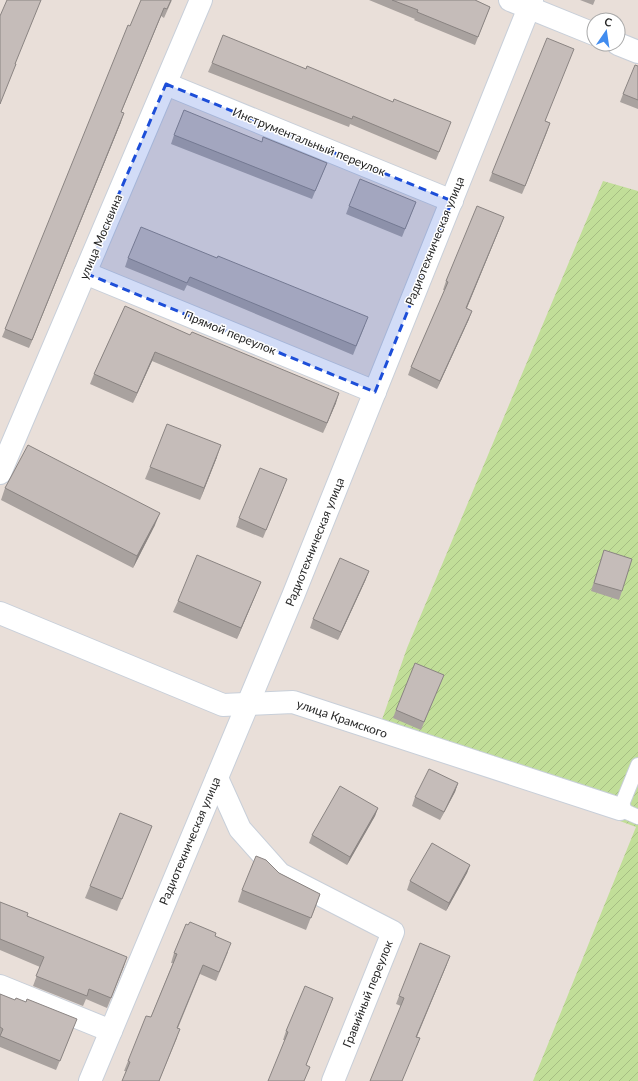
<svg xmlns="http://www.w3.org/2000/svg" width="638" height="1081" font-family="Lato,sans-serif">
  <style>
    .garden { fill: url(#garden-furrows) }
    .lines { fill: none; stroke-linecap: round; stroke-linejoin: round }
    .service-casing { stroke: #c8cfd9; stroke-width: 16 }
    .minor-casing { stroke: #c8cfd9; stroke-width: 24 }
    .service { stroke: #fff; stroke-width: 14 }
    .minor { stroke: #fff; stroke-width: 22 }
    .wall { fill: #a9a29f }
    .shaded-wall { fill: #8a8482 }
    .building { fill: #c5bcb9; stroke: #8a8482 }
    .marked { fill: #1d4ed8; fill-opacity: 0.2; stroke: #1d4ed8; stroke-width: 3; stroke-dasharray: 8 5; stroke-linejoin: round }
    .labels { text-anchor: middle; stroke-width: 3; stroke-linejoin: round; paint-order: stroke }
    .street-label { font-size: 12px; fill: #272727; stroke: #fff }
  </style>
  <defs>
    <pattern id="garden-furrows" width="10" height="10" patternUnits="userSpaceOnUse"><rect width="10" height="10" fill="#c1de98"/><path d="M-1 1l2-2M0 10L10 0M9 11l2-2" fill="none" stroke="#a6be83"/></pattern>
  </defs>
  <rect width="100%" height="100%" fill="#e9dfd9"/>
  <path class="garden" d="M603,181L638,191V1081H533L636,827L378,731L407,648Z"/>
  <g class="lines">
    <defs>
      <path id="service" d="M638,765L620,809L638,817"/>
      <g id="minor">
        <path d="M510,0L594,34"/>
        <path d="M618,44L638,52"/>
        <path d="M166,84L452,201"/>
        <path d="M85,273L375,392"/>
        <path d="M0,473L201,0"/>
        <path d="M0,613L223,705L293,702L620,809"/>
        <path d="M217,778L240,829L280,874L393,932L333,1081"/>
        <path d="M0,986L111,1031"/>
        <path d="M90,1081L293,596L532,0"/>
      </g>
    </defs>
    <use href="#service" class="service-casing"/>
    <use href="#minor" class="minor-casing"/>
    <use href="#service" class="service"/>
    <use href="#minor" class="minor"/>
  </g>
  <g class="wall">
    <path d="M172,0L164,18L161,16L121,112V122L29,348L2,337L130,26Z"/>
    <path d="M369,0H475L490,7L475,45L414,20L415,19Z"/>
    <path d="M580,0H595L593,5Z"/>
    <path d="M212,63L448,130L436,160L350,124L349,127L208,72Z"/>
    <path d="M638,66V109L620,102L623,94Z"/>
    <path d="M546,121L550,123L522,194L489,181L492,173Z"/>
    <path d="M174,135L327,163L312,199L171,144Z"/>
    <path d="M416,202L402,237L346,214L349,206Z"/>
    <path d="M501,225L467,308L469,319L437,389L408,375L411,367L445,290H443L446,281Z"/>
    <path d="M128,258L365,325L353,355L187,285L184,291L125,267Z"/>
    <path d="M125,306L336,403L323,433L152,361L133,403L90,384L94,374Z"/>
    <path d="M217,457L200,500L145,479L150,467Z"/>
    <path d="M284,487L263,538L236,527L239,518Z"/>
    <path d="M5,488L155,525L133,568L1,500Z"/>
    <path d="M604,550L622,591L619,600L591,591Z"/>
    <path d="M366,579L338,640L310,628L313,619Z"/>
    <path d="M256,594L237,639L173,612L178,601Z"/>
    <path d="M444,675L421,730L393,718L396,710Z"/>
    <path d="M458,783L455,792L440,820L412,806L415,797Z"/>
    <path d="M378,808L375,816L347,865L309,843L312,835Z"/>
    <path d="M152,826L117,911L85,898L90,886Z"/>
    <path d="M470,865L467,873L446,911L407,890L410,881Z"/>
    <path d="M279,873L320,894L306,930L238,902L242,890Z"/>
    <path d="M0,902L27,916L124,966L107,1008L86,999L83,1006L33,986L40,967L0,950Z"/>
    <path d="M215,936L228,952L216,981L200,974L178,1028L177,1038L159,1081H122L126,1071H124L128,1061L151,1017L173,963H171L174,953Z"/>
    <path d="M447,964L417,1037L420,1038L417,1046L401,1006L396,1004L399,996Z"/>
    <path d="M0,994L73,1029L56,1070L0,1047Z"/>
    <path d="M330,1006L285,1040H283L286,1031Z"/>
  </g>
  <g class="shaded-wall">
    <path d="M164,8L161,16L118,120L121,112Z"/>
    <path d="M124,113L121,122L29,348L32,340Z"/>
    <path d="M550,123L547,132L522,194L525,186Z"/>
    <path d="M504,217L501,225L463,317L466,308Z"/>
    <path d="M472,311L469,319L437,389L440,381Z"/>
    <path d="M155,352L152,361L133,403L137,393Z"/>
    <path d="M339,393L336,403L323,433Z"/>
    <path d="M221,445L217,457L200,500L204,488Z"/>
    <path d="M160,513L155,525L133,568L137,556Z"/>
    <path d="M369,571L366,579L338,640L341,632Z"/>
    <path d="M261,582L256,594L237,639L241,628Z"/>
    <path d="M458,783L455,792L440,820L444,812Z"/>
    <path d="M378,808L375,816L347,865L350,857Z"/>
    <path d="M470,865L467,873L446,911L449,903Z"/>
    <path d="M320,894L316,906L306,930L311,918Z"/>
    <path d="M450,956L447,964L413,1045L416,1037Z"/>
    <path d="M127,957L124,966L107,1008L111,998Z"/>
    <path d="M333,998L330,1006L302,1073L306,1065Z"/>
  </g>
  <g class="building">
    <path d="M7,0H41L15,64H16L0,104V16Z"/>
    <path d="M141,0H171L167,9L164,8L121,112L124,113L32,340L5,329L128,25L130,26Z"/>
    <path d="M392,0H475L490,7L478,37L417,12L418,10Z"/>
    <path d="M223,35L306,69L307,66L393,102L394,99L451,122L439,152L353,116L352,119L212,63Z"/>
    <path d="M547,38L574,49L545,121L550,123L525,186L492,173Z"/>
    <path d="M635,65L638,66V100L623,94Z"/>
    <path d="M184,110L262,142L263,137L327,163L315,191L174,135Z"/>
    <path d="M360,179L416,202L405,229L349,206Z"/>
    <path d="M477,206L504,217L466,308L472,311L440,381L411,367L448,282L446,281Z"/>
    <path d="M141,227L217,258L218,256L368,317L356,346L190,277L187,283L128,258Z"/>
    <path d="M125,306L190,335L192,332L339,393L327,423L155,352L137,393L94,374Z"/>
    <path d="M167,424L221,445L204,488L150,467Z"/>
    <path d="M28,445L160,513L137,556L5,488Z"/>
    <path d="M260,468L287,479L266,530L239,518Z"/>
    <path d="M604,550L632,559L622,591L594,583Z"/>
    <path d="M197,555L261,582L241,628L178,601Z"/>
    <path d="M340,558L369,571L341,632L313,619Z"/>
    <path d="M415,663L444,675L424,722L396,710Z"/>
    <path d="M429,769L458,783L444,812L415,797Z"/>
    <path d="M340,786L378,808L350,857L312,835Z"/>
    <path d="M120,813L152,826L122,899L90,886Z"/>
    <path d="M432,843L470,865L449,903L410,881Z"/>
    <path d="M256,856L266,860L279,873L320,894L311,918L242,890Z"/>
    <path d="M0,902L28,913L27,916L127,957L111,998L89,989L87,996L36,976L44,957L0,939Z"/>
    <path d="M190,922L216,933L215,936L231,943L219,972L203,965L177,1028L180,1029L159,1081H122L130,1062L128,1061L146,1016L151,1017L177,954L174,953L186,924L188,925Z"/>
    <path d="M420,943L450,956L416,1037L420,1038L402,1081H370L404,998L399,996Z"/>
    <path d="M305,986L333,998L306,1065L310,1067L304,1081H268L288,1032L286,1031Z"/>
    <path d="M0,994L15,1000L16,998L26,1002L27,999L77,1019L60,1061L0,1036L3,1029L0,1027Z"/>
  </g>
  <path class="marked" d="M166,84L452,201L375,392L85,273Z"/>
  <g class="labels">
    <g class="street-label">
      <text transform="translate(309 142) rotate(22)" y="4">Инструментальный переулок</text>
      <text transform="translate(101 237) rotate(-67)" y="4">улица Москвина</text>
      <text transform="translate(435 241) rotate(-68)" y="4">Радиотехническая улица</text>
      <text transform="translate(230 333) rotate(22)" y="4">Прямой переулок</text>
      <text transform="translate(315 542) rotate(-68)" y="4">Радиотехническая улица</text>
      <text transform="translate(342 719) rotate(19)" y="4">улица Крамского</text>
      <text transform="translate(190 841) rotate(-67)" y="4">Радиотехническая улица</text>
      <text transform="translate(368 994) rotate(-68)" y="4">Гравийный переулок</text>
    </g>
  </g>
  <g transform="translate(606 32) rotate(13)"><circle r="19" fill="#ffffff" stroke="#a9a9a9"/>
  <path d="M0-3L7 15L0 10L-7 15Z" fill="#418cef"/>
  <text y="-6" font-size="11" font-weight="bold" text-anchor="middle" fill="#272727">С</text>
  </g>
</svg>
